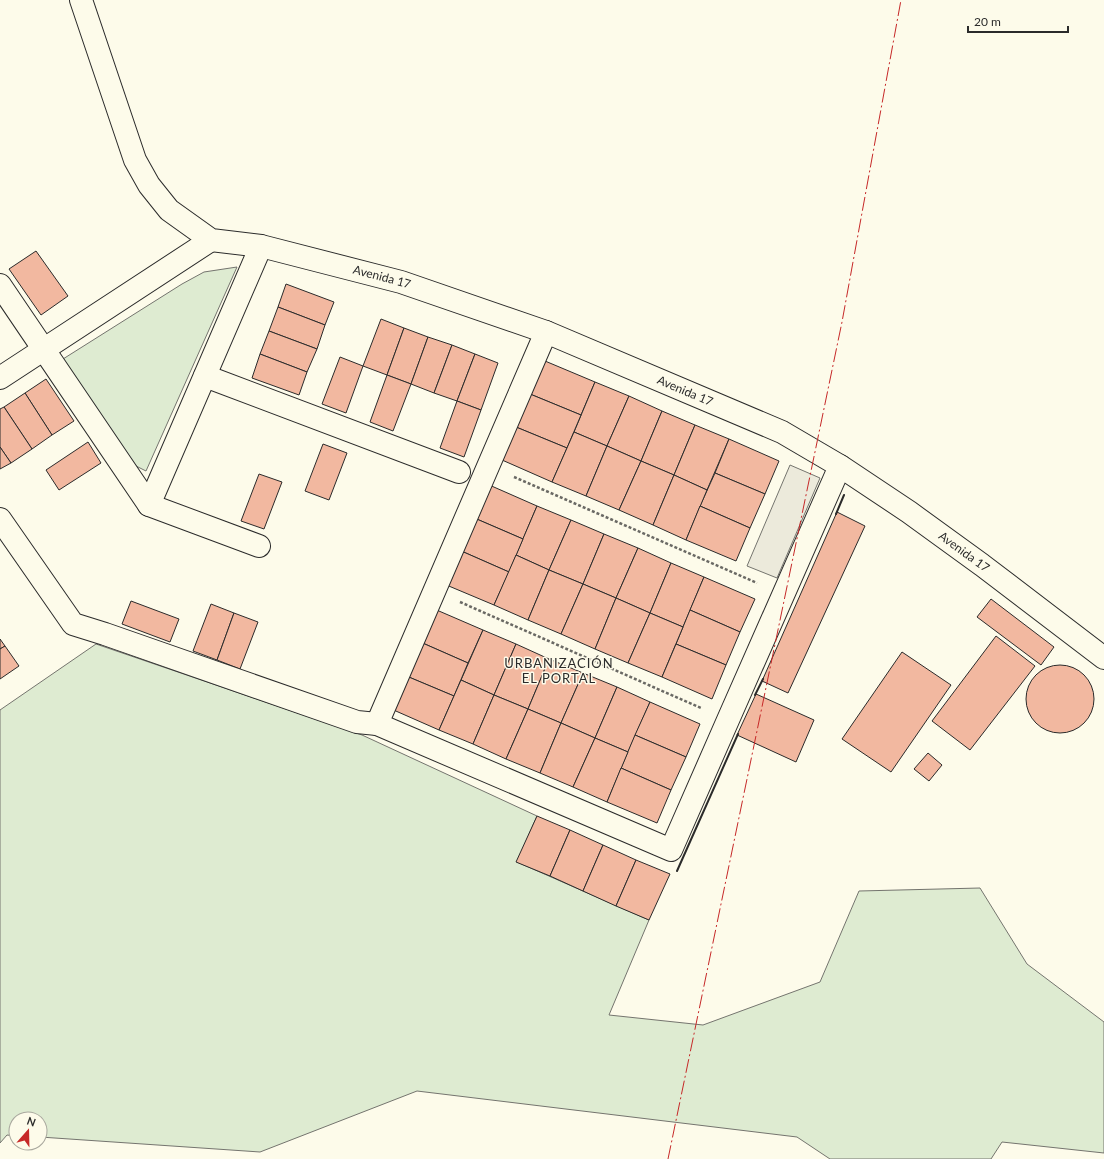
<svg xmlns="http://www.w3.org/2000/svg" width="1104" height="1159" font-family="Lato,sans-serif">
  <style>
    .green { fill: #deebd1; stroke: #74746e }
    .parking { fill: #eceadb; stroke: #74746e }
    .building { fill: #f2b8a0; stroke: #2b2b2b }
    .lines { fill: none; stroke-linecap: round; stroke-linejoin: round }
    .minor-casing { stroke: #2b2b2b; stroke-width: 24 }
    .path { stroke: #6a6964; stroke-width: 2.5; stroke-dasharray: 3 2; stroke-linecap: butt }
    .minor { stroke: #fdfbea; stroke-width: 22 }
    .wall { stroke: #2b2b2b; stroke-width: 2 }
    .power { stroke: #c62828; stroke-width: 1; stroke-dasharray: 14 3 2 3; stroke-linecap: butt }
    .labels { text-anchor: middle; stroke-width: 3; stroke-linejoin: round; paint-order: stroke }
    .street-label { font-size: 12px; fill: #2b2b2b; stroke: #fdfbea }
    .neighbourhood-label { font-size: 13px; letter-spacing: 1px; fill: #2b2b2b; stroke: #fdfbea }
  </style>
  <rect width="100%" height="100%" fill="#fdfbea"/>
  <g class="green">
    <path d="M237,267L146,471L132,464L63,359L182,284L204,272Z"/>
    <path d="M96,644L362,735L537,816L517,862L649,920L609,1015L703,1025L820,982L859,891L980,888L1027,964L1104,1022V1153L1002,1142L991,1159H830L797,1137L417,1091L260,1152L40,1137V1119H16V1136L7,1135L0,1143V710Z"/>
  </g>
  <path class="parking" d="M790,465L820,478L777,578L747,566Z"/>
  <g class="building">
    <path d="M36,251L68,296L41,315L9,269Z"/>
    <path d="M286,284L334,302L325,325L278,307Z"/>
    <path d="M278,307L325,325L317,349L269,331Z"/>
    <path d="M381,319L404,328L387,375L363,366Z"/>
    <path d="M404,328L428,337L411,384L387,375Z"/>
    <path d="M269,331L317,349L307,372L260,354Z"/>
    <path d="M428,337L452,345L434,393L411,384Z"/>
    <path d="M452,345L475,354L457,401L434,393Z"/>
    <path d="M260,354L307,372L299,395L252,378Z"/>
    <path d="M475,354L498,363L481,410L457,401Z"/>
    <path d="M340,357L363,366L346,413L322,404Z"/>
    <path d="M545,361L595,382L581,415L530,394Z"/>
    <path d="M387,375L411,384L393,431L370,422Z"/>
    <path d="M46,379L74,421L52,435L25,393Z"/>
    <path d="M595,382L629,396L607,446L574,432Z"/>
    <path d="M25,393L52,435L32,449L4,407Z"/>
    <path d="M530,394L581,415L567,448L516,427Z"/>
    <path d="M629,396L662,411L641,461L607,446Z"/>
    <path d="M457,401L481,410L464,457L440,448Z"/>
    <path d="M4,407L32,449L11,463L0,447V409Z"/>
    <path d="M662,411L695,425L674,475L641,461Z"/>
    <path d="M695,425L729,439L707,490L674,475Z"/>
    <path d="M516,427L567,448L552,482L502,460Z"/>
    <path d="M574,432L607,446L586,496L552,482Z"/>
    <path d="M729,439L779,461L765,494L715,473Z"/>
    <path d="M88,442L101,463L59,490L46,470Z"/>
    <path d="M323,444L347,453L329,500L305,491Z"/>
    <path d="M607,446L641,461L619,510L586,496Z"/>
    <path d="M0,447L11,463L0,469Z"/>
    <path d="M641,461L674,475L653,525L619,510Z"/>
    <path d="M715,473L765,494L750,528L700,506Z"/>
    <path d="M259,474L282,482L264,529L241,521Z"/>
    <path d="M674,475L707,490L686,540L653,525Z"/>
    <path d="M487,484L537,506L523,539L472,517Z"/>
    <path d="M537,506L571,520L549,570L516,555Z"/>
    <path d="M700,506L750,528L736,561L686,540Z"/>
    <path d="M837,512L865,526L788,693L762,681Z"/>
    <path d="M472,517L523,539L509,572L459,550Z"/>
    <path d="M571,520L604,534L583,584L549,570Z"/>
    <path d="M604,534L638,548L616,598L583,584Z"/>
    <path d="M638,548L671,563L650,613L616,598Z"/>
    <path d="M459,550L509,572L494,605L444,584Z"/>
    <path d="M516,555L549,570L528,620L494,605Z"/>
    <path d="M671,563L704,577L683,627L650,613Z"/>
    <path d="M549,570L583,584L561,634L528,620Z"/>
    <path d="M704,577L755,599L740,632L690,610Z"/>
    <path d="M583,584L616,598L595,649L561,634Z"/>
    <path d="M616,598L650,613L628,663L595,649Z"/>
    <path d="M991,599L1054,647L1041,665L977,617Z"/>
    <path d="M131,601L179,619L170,642L122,624Z"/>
    <path d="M211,604L234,613L217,660L193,651Z"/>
    <path d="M432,608L483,630L468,663L418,641Z"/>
    <path d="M690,610L740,632L726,665L676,644Z"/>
    <path d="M234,613L258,622L240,669L217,660Z"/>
    <path d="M650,613L683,627L662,677L628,663Z"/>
    <path d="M483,630L516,644L494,695L461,680Z"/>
    <path d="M996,636L1035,666L970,750L932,721Z"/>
    <path d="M0,639L5,646L0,649Z"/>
    <path d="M418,641L468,663L454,696L404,675Z"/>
    <path d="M516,644L549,659L528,709L494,695Z"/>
    <path d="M676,644L726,665L712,699L662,677Z"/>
    <path d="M5,646L19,666L0,679V649Z"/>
    <path d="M902,652L951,685L891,772L842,739Z"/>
    <path d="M549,659L583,673L561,723L528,709Z"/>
    <circle cx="1060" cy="699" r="34"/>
    <path d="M583,673L617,687L595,738L561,723Z"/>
    <path d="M404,675L454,696L439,730L389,708Z"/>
    <path d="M461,680L494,695L473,744L439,730Z"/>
    <path d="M617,687L650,702L628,752L595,738Z"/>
    <path d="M756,694L814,720L796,762L737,735Z"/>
    <path d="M494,695L528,709L506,759L473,744Z"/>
    <path d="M650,702L700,724L686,757L635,735Z"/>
    <path d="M528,709L561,723L540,773L506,759Z"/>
    <path d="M561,723L595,738L573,787L540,773Z"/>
    <path d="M635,735L686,757L671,790L621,768Z"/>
    <path d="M595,738L628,752L607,802L573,787Z"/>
    <path d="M928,753L942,765L929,781L914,769Z"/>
    <path d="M621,768L671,790L657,823L607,802Z"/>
    <path d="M537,816L570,830L550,876L516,862Z"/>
    <path d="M570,830L603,845L583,891L550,876Z"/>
    <path d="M603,845L636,860L616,906L583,891Z"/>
    <path d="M636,860L670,874L649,920L616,906Z"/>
  </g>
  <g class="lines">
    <defs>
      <g id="minor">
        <path d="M81,0L135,160L149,185L169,210L211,240L261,246L401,282L546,332L782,432L840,466L909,512L982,565L1104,658"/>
        <path d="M0,285L149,505L259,546"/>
        <path d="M205,376L459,472"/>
        <path d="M0,378L211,240"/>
        <path d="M149,505L261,246"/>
        <path d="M0,519L73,624L105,634L357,722L377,724L671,850L728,720L840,466"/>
        <path d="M377,724L546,332"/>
      </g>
    </defs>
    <use href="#minor" class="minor-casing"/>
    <g class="path">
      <path d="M514,477L757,583"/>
      <path d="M460,602L701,708"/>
    </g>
    <use href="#minor" class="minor"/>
    <g class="wall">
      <path d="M836,514L844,495"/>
      <path d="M755,695L763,679"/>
      <path d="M677,871L738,734"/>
    </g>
    <path class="power" d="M668,1159L842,322L901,0"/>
  </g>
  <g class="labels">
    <g class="street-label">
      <text transform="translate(382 277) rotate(15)" y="4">Avenida 17</text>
      <text transform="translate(685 391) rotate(23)" y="4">Avenida 17</text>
      <text transform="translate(964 552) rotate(36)" y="4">Avenida 17</text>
    </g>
    <g class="neighbourhood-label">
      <text x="559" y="668">URBANIZACIÓN<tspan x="559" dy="15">EL PORTAL</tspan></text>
    </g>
  </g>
  <g transform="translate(28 1131) rotate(20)"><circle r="19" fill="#fdfbea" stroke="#a9a89e"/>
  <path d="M0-3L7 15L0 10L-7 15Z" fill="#c62828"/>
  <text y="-6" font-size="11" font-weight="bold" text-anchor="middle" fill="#2b2b2b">N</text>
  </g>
  <path d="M968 26v6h100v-6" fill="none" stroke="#2b2b2b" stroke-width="2"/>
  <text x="974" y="26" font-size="12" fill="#2b2b2b" stroke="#fdfbea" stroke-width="3" paint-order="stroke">20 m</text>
</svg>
